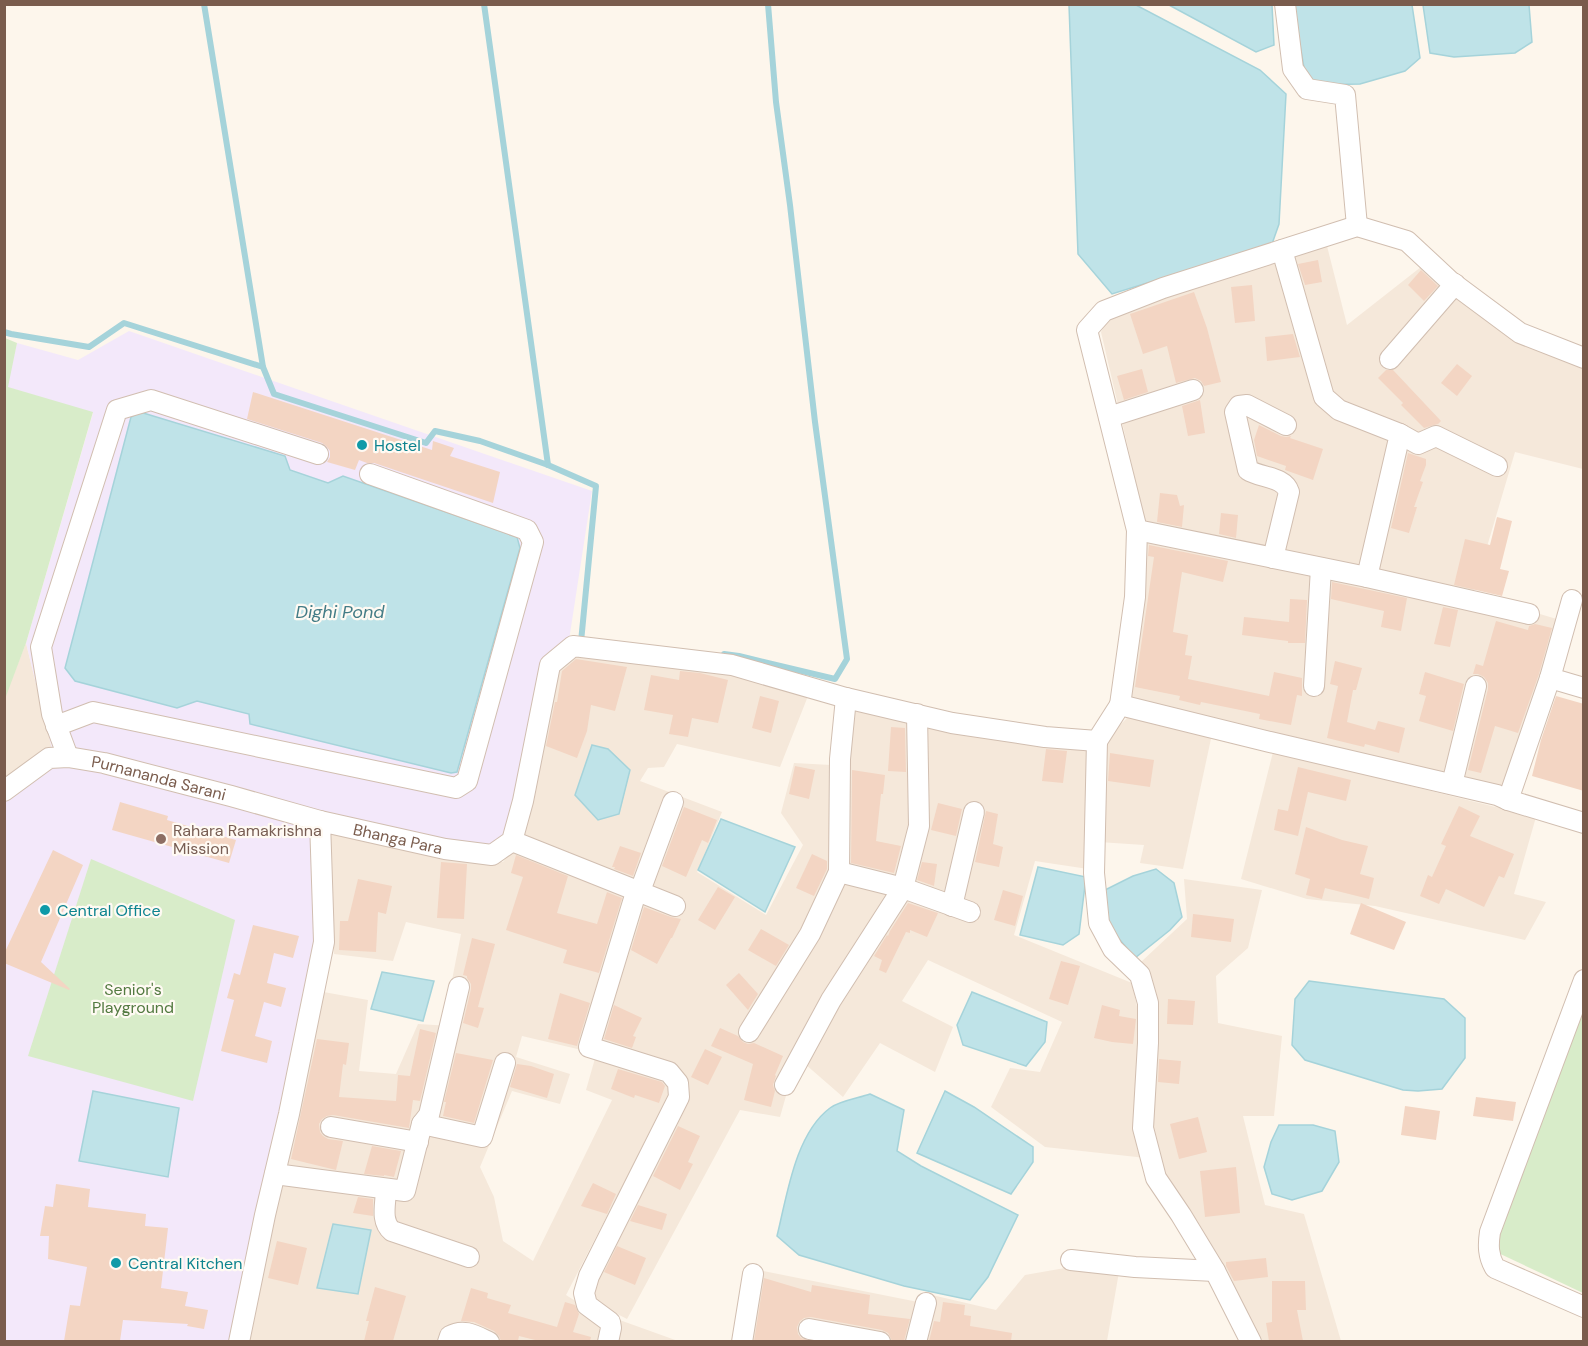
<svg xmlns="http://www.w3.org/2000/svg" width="1588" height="1346" font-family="'DM Sans',sans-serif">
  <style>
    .residential { fill: #f5e8da }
    .education { fill: #f3e8fa }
    .green { fill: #d8ecc9 }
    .water { fill: #bfe3e8; stroke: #a5d3da; stroke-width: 1.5 }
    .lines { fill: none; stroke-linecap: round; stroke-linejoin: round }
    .stream { stroke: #a5d3da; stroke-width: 6 }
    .building { fill: #f3d5c3 }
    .minor-casing { stroke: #d1beb0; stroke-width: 22 }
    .minor { stroke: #fff; stroke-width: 20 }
    .culture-dot { fill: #0f9aa8; stroke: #fffaf3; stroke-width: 2 }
    .education-dot { fill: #8d6e63; stroke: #fffaf3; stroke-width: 2 }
    .labels { text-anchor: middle; stroke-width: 4.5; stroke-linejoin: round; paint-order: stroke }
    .culture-label { font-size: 16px; fill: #0d838f; stroke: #fffaf3; text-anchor: start }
    .street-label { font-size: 16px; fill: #7a5c4d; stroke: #fffaf3 }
    .education-label { font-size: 16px; fill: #785e54; stroke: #fffaf3; text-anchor: start }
    .park-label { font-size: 16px; fill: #537a41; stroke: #fffaf3 }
    .water-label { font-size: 18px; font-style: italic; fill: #437c86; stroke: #fffaf3 }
  </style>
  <rect width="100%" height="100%" fill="#fdf6ec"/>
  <g class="residential">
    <path d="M1327,246L1347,325L1426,263L1583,364V469L1515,452L1473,594L1560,620L1505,792L1130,698L1143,602L1145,521L1101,332L1113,311Z"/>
    <path d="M26,643L52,749L4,780V699Z"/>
    <path d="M580,652L729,672L808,696L780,767L677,744L664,767L648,768L640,781L722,812L697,872L766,915L803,845L781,813L794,763L831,765L838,866L810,924L777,977L747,1033L748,1039L761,1025L840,877L853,706L924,724L1086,748L1088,869L1035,861L1014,935L1132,983L1143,1035L1138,1133L1146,1158L1045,1147L991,1107L1010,1068L1040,1072L1062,1022L928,960L902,1001L953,1027L935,1072L880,1043L843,1097L797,1057L780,1117L740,1110L627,1319L582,1296L685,1085L673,1065L592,1044L619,947L586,1051L522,1036L516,1057L570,1074L560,1104L512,1091L480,1167L494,1197L503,1241L533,1261L612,1100L586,1090L596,1055L665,1073L673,1088L566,1295L610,1323L605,1341L250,1342L318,991L368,1000L359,1071L396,1074L418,1024L451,1026L464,982L452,980L461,934L406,922L393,961L334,954L329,831L464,862H503L517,844L636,889L638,881L523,837L554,654Z"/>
    <path d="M1130,715L1212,734L1183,869L1140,863L1144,845L1099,842L1108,737Z"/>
    <path d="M1273,752L1536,817L1514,894L1546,902L1525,940L1375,906L1307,899L1241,879Z"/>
    <path d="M1184,879L1262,890L1248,948L1216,976L1218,1023L1282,1036L1274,1116H1243L1265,1205L1304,1214L1341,1341H1256L1162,1172L1151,1128L1156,1008L1141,962L1187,919Z"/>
    <path d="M1082,1265L1119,1272L1107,1341L922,1342L932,1295L996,1310L1025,1275Z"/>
    <path d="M758,1270L923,1303L915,1341L741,1342Z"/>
    <path d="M614,1318L678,1341L607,1342Z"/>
  </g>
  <path class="education" d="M129,331L592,491L569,640L546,656L508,835L490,847L447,842L318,814V946L232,1341H5L4,798L47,773L52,749L26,643L93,413L7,387L17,343L78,360Z"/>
  <g class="green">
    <path d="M5,338L17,343L8,387L93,412L26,643L5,699Z"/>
    <path d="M91,859L235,920L193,1101L28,1056Z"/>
    <path d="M1583,1002V1293L1494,1251Z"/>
  </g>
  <g class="water">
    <path d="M1069,5H1136L1260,70L1286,94L1279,224L1272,244L1112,294L1078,254Z"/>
    <path d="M1169,5H1272L1274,45L1256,52Z"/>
    <path d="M1293,5H1412L1420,58L1405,71L1360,84L1307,85Z"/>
    <path d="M1423,5H1529L1532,42L1515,53L1454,57L1430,53Z"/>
    <path d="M140,412L285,456L290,470L328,483L343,476L517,537L520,548L457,772L451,773L250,724L249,714L197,701L177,708L75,681L65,668L131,417Z"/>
    <path d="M592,745L608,749L630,770L619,814L598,820L575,795Z"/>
    <path d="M721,819L795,847L765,912L698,870Z"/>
    <path d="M1038,867L1086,877L1079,934L1063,945L1020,935Z"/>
    <path d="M1156,869L1174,883L1182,917L1170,930L1135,958L1120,940L1107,923L1105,890L1133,876Z"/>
    <path d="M382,972L434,981L423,1021L371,1009Z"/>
    <path d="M1309,981L1444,999L1465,1018V1058L1442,1089L1418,1091L1403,1090L1305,1060L1292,1045L1295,999Z"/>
    <path d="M972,992L1047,1022L1045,1042L1026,1066L963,1045L957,1025Z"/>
    <path d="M93,1091L179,1108L168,1177L79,1161Z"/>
    <path d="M945,1091L974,1107L1033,1147V1162L1011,1194L917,1153Z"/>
    <path d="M870,1094L904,1110L897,1151L921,1166L1018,1215L988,1277L970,1300L904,1286L799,1255L777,1236C787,1196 795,1134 830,1108C839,1101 859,1098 870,1094Z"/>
    <path d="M1313,1125L1335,1131L1339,1162L1322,1191L1292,1200L1272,1194L1264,1167L1271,1142L1279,1125Z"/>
    <path d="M333,1224L371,1230L358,1294L317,1288Z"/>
  </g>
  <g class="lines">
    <g class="stream">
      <path d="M204,4L263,367"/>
      <path d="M484,4L548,465"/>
      <path d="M4,332L11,334L89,347L124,323L263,367L274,394L426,443L435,431L480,441L548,465L596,486L581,642H582"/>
      <path d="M724,654L739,656L835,679L847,659L815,422L790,205L776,102L768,4"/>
    </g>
  </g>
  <g class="building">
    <path d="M1318,260L1322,282L1305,285L1298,264Z"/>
    <path d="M1421,270L1438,286L1424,301L1408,285Z"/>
    <path d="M1252,285L1255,321L1235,323L1231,287Z"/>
    <path d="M1194,292L1207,328L1221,382L1204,386L1201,381L1195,378L1176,383L1167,346L1143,354L1130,314Z"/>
    <path d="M1293,334L1300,357L1267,361L1265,337Z"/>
    <path d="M1457,364L1472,376L1457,396L1441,383Z"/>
    <path d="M1142,369L1148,392L1124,400L1117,376Z"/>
    <path d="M1386,370H1393L1441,421L1438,424L1424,428L1401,405L1403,403L1378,378Z"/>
    <path d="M253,392L432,450L433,441L454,448L450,456L500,472L493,503L374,463H367L359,460L355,470L327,462L330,457V451L326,446L322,443L247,419Z"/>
    <path d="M1200,400L1205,433L1188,436L1182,406Z"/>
    <path d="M1259,425L1281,436L1286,437L1291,436L1290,438L1323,449L1313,480L1285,470L1286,466L1257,456L1254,440Z"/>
    <path d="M1408,453L1426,459V465L1420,481L1423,482L1414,507H1417L1409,533L1391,528Z"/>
    <path d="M1160,493L1177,495L1180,506L1184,505L1182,527L1157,522Z"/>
    <path d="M1221,513L1238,515L1236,538L1219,534Z"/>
    <path d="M1497,517L1512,521L1500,569L1509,571L1502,596L1454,585L1465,539L1490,545Z"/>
    <path d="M1149,545L1228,561L1223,582L1182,572L1173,632L1188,635L1185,655L1192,656L1188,679L1269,696L1274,672L1302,678V696L1297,695L1291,725L1259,719L1260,714L1201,702L1200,705L1179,700L1180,696L1135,687L1154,557L1148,556Z"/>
    <path d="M1332,582L1407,598L1401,631L1381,627L1384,611L1331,599Z"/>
    <path d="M1290,599L1307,600L1305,643H1288V641L1242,635L1244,617L1289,622Z"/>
    <path d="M1443,607L1458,610L1450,647L1434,644Z"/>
    <path d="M1496,621L1528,630L1529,626L1535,624L1552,628L1539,674L1518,733L1495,726L1481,773L1468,770L1488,689V683L1484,677L1478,674H1473L1476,664L1483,666Z"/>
    <path d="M576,659L627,667L615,711L591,705L587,731L577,758L546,746L555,702H557L562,671Z"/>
    <path d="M1335,661L1362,668L1356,690H1353L1347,722L1375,730L1378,721L1405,728L1399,753L1365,744L1364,747L1327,738L1338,686L1330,684Z"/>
    <path d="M680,671L700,673L728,680L718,723L692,718L688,737L669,734L673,715L644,710L651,675L679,680Z"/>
    <path d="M1425,672L1464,684L1453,731L1419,721L1426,696L1419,694Z"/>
    <path d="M760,696L779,701L771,733L752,728Z"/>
    <path d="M1556,696L1584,704V791L1532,776L1541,740Z"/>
    <path d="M891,727L905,728L906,772L888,771Z"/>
    <path d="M1046,749L1067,751L1063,783L1042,781Z"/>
    <path d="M1110,753L1154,760L1150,787L1108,781Z"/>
    <path d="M795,766L815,770L809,799L789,794Z"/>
    <path d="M1298,767L1351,780L1346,801L1308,792L1298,836L1274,830L1278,809L1288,811Z"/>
    <path d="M852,770L885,775L883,794H881L876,841L901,846L894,873L851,863Z"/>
    <path d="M120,802L168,816L167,820L236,840L229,863L112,830Z"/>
    <path d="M938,803L962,809L956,836L931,830Z"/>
    <path d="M1459,806L1480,816L1470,836L1514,854L1504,878L1499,876L1484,907L1446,889L1439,904L1420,896L1428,875L1432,877L1446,846L1441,844Z"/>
    <path d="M684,807L717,820L708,843L702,840L686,877L662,866Z"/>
    <path d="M986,811L998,814L993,844L1003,847L999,867L975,862Z"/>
    <path d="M1306,827L1342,840L1368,846L1360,874L1374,878L1369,899L1325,888L1322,899L1306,895L1310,879L1295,874Z"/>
    <path d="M620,846L641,853L633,876L614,869L615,867H612Z"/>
    <path d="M53,850L83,865L41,962L70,989L69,990L4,963V954Z"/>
    <path d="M812,854L827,861V869L814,896L796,888Z"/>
    <path d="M516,855L568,876L557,913L597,924L607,892L622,898L599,973L563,963L567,950L506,930L523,877L511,873Z"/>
    <path d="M441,862L467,864L464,919L437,918Z"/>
    <path d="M922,862L937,864L934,886L917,880Z"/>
    <path d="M358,879L392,886L386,914L378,912L376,952L339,950L340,921H348Z"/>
    <path d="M718,887L735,897L715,930L698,920Z"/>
    <path d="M1003,890L1023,896L1015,926L994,920Z"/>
    <path d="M908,903L938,913L927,937L910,930V933L906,932L886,973L879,970L882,960L874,956L887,935L888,936L890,931Z"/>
    <path d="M1361,903L1406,922L1394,950L1350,934Z"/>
    <path d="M644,907L671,917L681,919L672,938H671L657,964L631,950Z"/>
    <path d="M1193,914L1234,919L1231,942L1191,937Z"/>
    <path d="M253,925L299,936L293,958L274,953L267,983L286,988L281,1007L264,1002L255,1036L272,1041L267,1063L221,1051L234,1000L227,998L234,973L240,975Z"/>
    <path d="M761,929L789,945L776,966L748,950Z"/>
    <path d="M472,938L495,944L478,1007L484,1008L478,1028L463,1023L471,989V984L467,978V976L463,975Z"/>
    <path d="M1061,961L1080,966L1068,1005L1049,999Z"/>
    <path d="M739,973L758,994L748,1010L726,985Z"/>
    <path d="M560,993L590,1003L577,1046L548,1039Z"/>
    <path d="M1168,999L1195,1001L1193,1025L1167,1024Z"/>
    <path d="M614,1005L642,1018L633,1036L636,1037L632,1048L604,1039Z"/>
    <path d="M1102,1005L1120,1010L1119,1016L1136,1019L1133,1044L1112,1042L1094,1038Z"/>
    <path d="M720,1028L738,1036L743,1042L748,1044L754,1043L783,1056L775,1075L776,1076L773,1085L775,1091L771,1107L744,1100L753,1064L711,1046Z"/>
    <path d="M420,1029L436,1033L420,1101L413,1100L409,1128L333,1115L327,1116L322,1119L319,1124L320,1132L323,1136L328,1139L343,1141L336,1170L291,1159L317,1039L349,1043L346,1065L343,1064L339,1097L396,1101L398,1075L410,1076Z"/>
    <path d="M705,1049L722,1057L708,1085L691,1077Z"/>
    <path d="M456,1053L493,1060L474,1123L443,1116L446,1102H444Z"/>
    <path d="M1159,1059L1181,1061L1179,1084L1158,1082Z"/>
    <path d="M517,1064L531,1066L554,1074L547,1098L510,1087Z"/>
    <path d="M618,1069L662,1082L665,1086L659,1103L635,1095L634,1098L611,1089Z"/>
    <path d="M1476,1097L1516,1102L1513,1121L1473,1116Z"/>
    <path d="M1405,1106L1440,1111L1436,1140L1401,1135Z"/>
    <path d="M1198,1117L1207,1152L1179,1159L1170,1124Z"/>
    <path d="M678,1126L700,1136L688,1162L693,1164L680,1190L653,1176Z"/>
    <path d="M372,1146L401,1151L394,1177L384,1175V1176L364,1174Z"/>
    <path d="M1236,1167L1240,1213L1205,1217L1200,1171Z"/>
    <path d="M593,1183L616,1194L607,1214L581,1206Z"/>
    <path d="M56,1184L90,1189L88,1207L146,1214L145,1226L168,1228L161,1288L188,1292L185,1306L208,1310L204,1329L187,1326L188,1324L123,1320L120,1341H64L70,1305L80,1306L87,1267L48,1259L49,1236H40L45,1206L53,1207Z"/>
    <path d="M358,1197L373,1199V1216L353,1213Z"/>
    <path d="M638,1205L667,1214L662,1230L630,1221Z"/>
    <path d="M277,1241L307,1248L298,1285L268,1278Z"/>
    <path d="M617,1246L646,1258L635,1285L604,1272Z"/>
    <path d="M1266,1258L1268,1277L1234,1281L1226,1266V1262Z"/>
    <path d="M764,1278L811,1292L812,1285L870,1295L868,1314L910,1319L904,1341H892L888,1333L882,1330L811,1317L804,1318L800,1321L797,1327L798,1334L801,1338L811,1341H754Z"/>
    <path d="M1272,1281H1305L1306,1310H1297L1303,1341H1269L1266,1323L1272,1322Z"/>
    <path d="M375,1287L406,1296L393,1341H364L369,1321H366Z"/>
    <path d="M471,1288L488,1293L487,1298L511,1305L508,1313L557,1327L565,1302L575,1305L579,1314L573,1332L591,1337L590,1341H539L519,1336L518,1341H501L499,1336L494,1331L474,1322L461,1321Z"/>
    <path d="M943,1302L965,1305L964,1315L971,1316L970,1326L1012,1333L1011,1341H929L934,1321L940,1322Z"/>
  </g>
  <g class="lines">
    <defs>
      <g id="minor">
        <path d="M1285,4L1293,69L1307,89L1345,95L1357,226"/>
        <path d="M1282,250L1324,397L1339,410L1400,434L1367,577"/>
        <path d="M1390,359L1455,284"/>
        <path d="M1109,417L1193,390"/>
        <path d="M1400,434L1418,444L1436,436L1497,466"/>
        <path d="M1137,530L1367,577L1529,614"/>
        <path d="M1273,558L1289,492C1284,476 1260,478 1248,470L1235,412L1239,406L1247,405L1286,425"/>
        <path d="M1550,678L1584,688"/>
        <path d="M1314,686L1321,568"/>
        <path d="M1120,705L1135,597L1137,530L1087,330L1104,311L1163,288L1357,226L1407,241L1450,281L1520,333L1584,358"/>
        <path d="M56,726L93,712L456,788L467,781L533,542L527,530L370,474"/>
        <path d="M1097,741L1094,873L1099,923L1113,949L1140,975L1148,1003V1043L1143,1128L1156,1178L1181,1215L1215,1271L1251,1342"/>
        <path d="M68,757L52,714L41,647L117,410L151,400L318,454"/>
        <path d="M1452,784L1476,686"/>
        <path id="s1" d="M4,791L49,758L68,757L104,763L231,796L320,821"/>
        <path d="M1508,800L1550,678L1572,600"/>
        <path d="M512,841L675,906"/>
        <path d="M839,872L903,888L970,912"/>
        <path d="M640,891L673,802"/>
        <path d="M952,906L974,812"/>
        <path d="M1584,980L1490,1232C1488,1245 1488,1256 1495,1268L1584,1307"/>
        <path d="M749,1032L810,934L839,872L840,759L846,698"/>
        <path d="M785,1085L831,1000L903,888L919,826L917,714"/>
        <path d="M422,1124L482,1137L505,1063"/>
        <path d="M331,1127L418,1142"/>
        <path d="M275,1174L405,1191L422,1124L429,1115L459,987"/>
        <path d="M386,1189C386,1203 380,1221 392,1231L469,1257"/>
        <path d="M1071,1260L1135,1267L1215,1271"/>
        <path d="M809,1329L880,1342"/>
        <path id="s2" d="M239,1342L265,1215L289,1114L324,942L320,821L445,849L492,855L512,841L523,801L550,665L573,646L732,665L846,698L952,723L1045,737L1097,741L1120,705L1270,742L1497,795L1508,800L1584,823"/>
        <path d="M448,1342L450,1336C464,1328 476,1336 489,1342"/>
        <path d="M608,1342L611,1328L610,1322L587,1305L584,1293L589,1276L679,1097L678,1083L669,1072L589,1047L637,889"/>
        <path d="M742,1342L753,1274"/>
        <path d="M916,1342L926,1303"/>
      </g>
    </defs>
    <use href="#minor" class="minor-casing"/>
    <use href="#minor" class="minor"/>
  </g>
  <g class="culture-dot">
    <circle cx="362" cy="445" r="6"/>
    <circle cx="45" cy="910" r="6"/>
    <circle cx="116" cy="1263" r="6"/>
  </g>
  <circle class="education-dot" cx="161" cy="839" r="6"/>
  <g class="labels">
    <g class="culture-label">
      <text x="374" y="451">Hostel</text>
      <text x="57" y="916">Central Office</text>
      <text x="128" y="1269">Central Kitchen</text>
    </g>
    <g class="street-label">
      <text dy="6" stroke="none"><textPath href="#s1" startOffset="168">Purnananda Sarani</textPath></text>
      <text dy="6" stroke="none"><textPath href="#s2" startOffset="610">Bhanga Para</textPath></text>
    </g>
    <g class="education-label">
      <text x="173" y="836">Rahara Ramakrishna<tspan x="173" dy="18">Mission</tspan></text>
    </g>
    <g class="park-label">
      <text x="133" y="995">Senior's<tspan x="133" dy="18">Playground</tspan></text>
    </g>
    <g class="water-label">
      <text x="340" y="618">Dighi Pond</text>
    </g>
  </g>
  <rect width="1588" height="1346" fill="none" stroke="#7a5c4d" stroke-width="12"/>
</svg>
